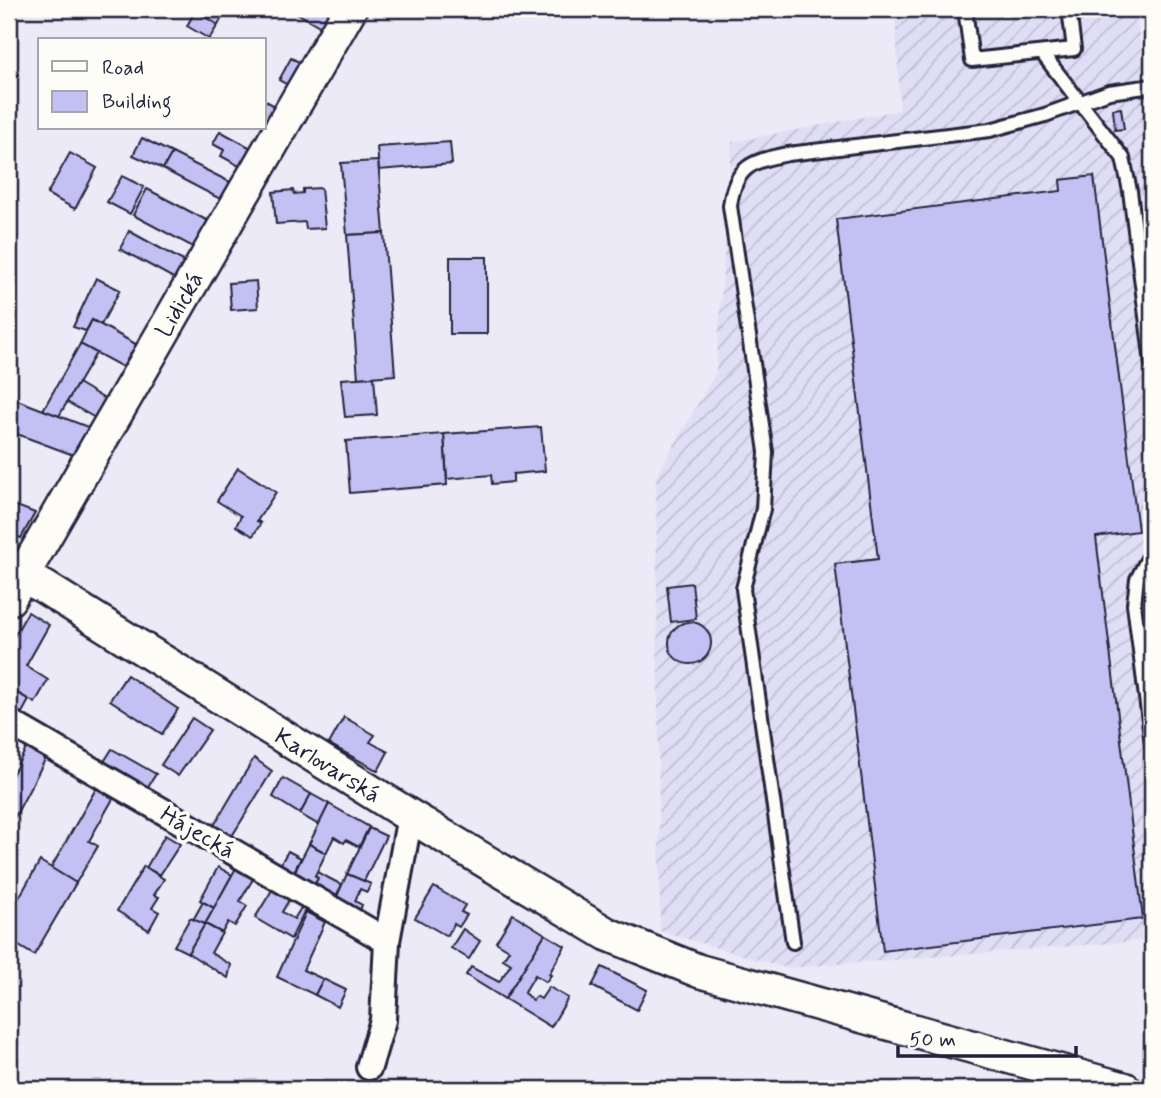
<svg xmlns="http://www.w3.org/2000/svg" width="1161" height="1098" font-family="Mynerve,sans-serif">
  <style>
    .industrial { fill: url(#industrial-furrows) }
    .building { fill: #c3c1f3; stroke: #22223b; stroke-width: 2 }
    .lines { fill: none; stroke-linecap: round; stroke-linejoin: round }
    .service-casing { stroke: #22223b; stroke-width: 18 }
    .minor-casing { stroke: #22223b; stroke-width: 30 }
    .tertiary-casing { stroke: #22223b; stroke-width: 37 }
    .service { stroke: #fdfcf7; stroke-width: 12 }
    .minor { stroke: #fdfcf7; stroke-width: 24 }
    .tertiary { stroke: #fdfcf7; stroke-width: 32 }
    .labels { text-anchor: middle; stroke-width: 7; stroke-linejoin: round; paint-order: stroke }
    .street-label { font-size: 24px; fill: #22223b; stroke: #fdfcf7 }
  </style>
  <defs>
    <pattern id="industrial-furrows" width="10" height="10" patternUnits="userSpaceOnUse" patternTransform="scale(1.75)"><rect width="10" height="10" fill="#e0def5"/><path d="M-1 1l2-2M0 10L10 0M9 11l2-2" fill="none" stroke="#c0bed3"/></pattern>
  </defs>
  <rect width="100%" height="100%" fill="#eceaf6"/>
  <filter id="ink" filterUnits="userSpaceOnUse"><feTurbulence type="fractalNoise" baseFrequency=".0143" numOctaves="2"/><feDisplacementMap in="SourceGraphic" scale="14" xChannelSelector="R" yChannelSelector="G"/><feConvolveMatrix kernelMatrix="1 2 1 2 8 2 1 2 1" color-interpolation-filters="sRGB"/></filter>
  <g filter="url(#ink)">
    <path class="industrial" d="M895,9H1135L1152,118V940L786,968L660,931L656,477L716,372L732,142L900,110Z"/>
    <g class="building">
      <path d="M213,9H227L218,25L207,18Z"/>
      <path d="M290,9H329L331,10L321,27Z"/>
      <path d="M195,11L218,25L209,39L187,26Z"/>
      <path d="M291,58L301,63L288,85L279,80Z"/>
      <path d="M264,100L275,106L266,123L264,122Z"/>
      <path d="M1121,108L1124,129L1115,130L1113,109Z"/>
      <path d="M220,131L251,148L241,167L221,156L224,150L213,144Z"/>
      <path d="M142,138L172,153L163,169L133,155Z"/>
      <path d="M450,142L452,164L379,170L377,147Z"/>
      <path d="M70,153L97,168L75,209L47,194Z"/>
      <path d="M172,153L232,183L222,200L163,169Z"/>
      <path d="M378,161L384,233L347,235L341,163Z"/>
      <path d="M122,176L144,187L130,214L107,202Z"/>
      <path d="M1094,176L1138,531L1096,537L1143,919L883,951L835,564L878,559L836,219L1061,191L1060,180Z"/>
      <path d="M321,188L325,228L306,229L305,222L276,224L273,192L293,190L294,194L303,193V189Z"/>
      <path d="M147,189L210,222L195,248L133,215Z"/>
      <path d="M129,231L187,263L177,280L120,249Z"/>
      <path d="M384,233L395,375L358,378L347,235Z"/>
      <rect x="450" y="257" width="37" height="77"/>
      <path d="M96,278L120,290L101,325L92,320L86,331L73,327Z"/>
      <path d="M256,281L258,308L231,310L229,283Z"/>
      <path d="M92,320L141,347L128,370L80,344Z"/>
      <path d="M80,344L96,353L59,416L43,410Z"/>
      <path d="M374,377L377,415L345,417L341,379Z"/>
      <path d="M78,383L108,401L97,419L67,402Z"/>
      <path d="M12,398L93,429L76,456L9,431V409Z"/>
      <path d="M541,427L545,471L513,474V482L492,484L491,475L447,479L444,434Z"/>
      <path d="M444,434L447,485L350,493L346,441Z"/>
      <path d="M238,468L276,492L257,521L261,523L253,536L236,526L241,516L217,501Z"/>
      <path d="M9,503L35,513L21,538L9,534Z"/>
      <path d="M692,583L696,619L671,622L667,586Z"/>
      <path d="M28,612L49,625L26,666L48,680L35,703L9,688V645Z"/>
      <circle cx="690" cy="643" r="21"/>
      <path d="M127,675L178,709L162,734L110,700Z"/>
      <path d="M9,688L29,700L17,722L9,718Z"/>
      <path d="M344,717L375,735L370,742L388,752L378,771L329,744Z"/>
      <path d="M192,718L210,730L178,776L161,765Z"/>
      <path d="M27,747L46,758L9,828V781Z"/>
      <path d="M112,749L156,774L143,794L100,768Z"/>
      <path d="M254,758L272,771L229,841L210,832Z"/>
      <path d="M283,778L311,794L300,814L273,797Z"/>
      <path d="M97,787L114,797L89,841L98,846L76,883L51,868Z"/>
      <path d="M311,794L329,804L319,825L300,814Z"/>
      <path d="M329,804L369,827L359,847L346,840L344,843L334,837L326,853L309,844Z"/>
      <path d="M369,828L386,836L364,881L347,874Z"/>
      <path d="M165,835L180,844L160,875L146,868Z"/>
      <path d="M309,844L326,853L315,876L318,878L311,893L290,881Z"/>
      <path d="M288,851L301,858L291,877L277,870Z"/>
      <path d="M40,861L76,883L34,955L9,940V915Z"/>
      <path d="M144,866L164,879L154,895L159,897L152,908L159,912L149,930L117,911Z"/>
      <path d="M218,867L232,875L214,908L200,900Z"/>
      <path d="M236,868L253,879L240,901L247,906L235,926L228,922L222,933L205,924Z"/>
      <path d="M317,872L342,885L331,905L311,893L318,878L315,876Z"/>
      <path d="M347,874L371,884L367,892L360,889L355,901L362,905L357,919L333,905Z"/>
      <path d="M434,887L465,905L461,912L467,915L459,927L454,924L447,936L415,918Z"/>
      <path d="M272,890L289,900L282,912L294,919L301,908L305,910L291,939L255,918Z"/>
      <path d="M203,902L214,908L205,924L193,920Z"/>
      <path d="M306,912L325,922L303,970L323,979L315,995L277,977Z"/>
      <path d="M513,914L545,934L505,999L466,975L471,967L499,982L511,964L503,959L509,950L496,942Z"/>
      <path d="M190,918L205,924L188,953L174,946Z"/>
      <path d="M205,924L222,933L211,953L231,965L228,978L188,953Z"/>
      <path d="M463,929L480,941L469,959L451,948Z"/>
      <path d="M545,934L565,946L549,974L551,975L546,982L535,975L524,993L533,1000L536,996L541,999L549,987L568,998L551,1027L505,999Z"/>
      <path d="M602,967L647,990L637,1010L592,986Z"/>
      <path d="M323,979L346,990L338,1007L315,995Z"/>
    </g>
    <g class="lines">
      <defs>
        <g id="service">
          <path d="M965,9L972,60L1074,49L1069,9"/>
          <path d="M1042,53L1123,158L1130,191L1152,363"/>
          <path d="M1152,551L1137,579L1134,604L1152,744"/>
          <path d="M793,942L743,589L763,509L766,452L730,206C735,166 752,161 788,154L990,130L1045,115L1109,92L1152,86"/>
        </g>
        <g id="minor">
          <path d="M9,722L387,941"/>
          <path d="M369,1067L383,1020L387,941L410,816"/>
        </g>
        <g id="tertiary">
          <path d="M22,576L44,587L410,816L607,934L699,971L1125,1089"/>
          <path d="M9,599L350,9"/>
        </g>
      </defs>
      <use href="#service" class="service-casing"/>
      <use href="#minor" class="minor-casing"/>
      <use href="#tertiary" class="tertiary-casing"/>
      <use href="#service" class="service"/>
      <use href="#minor" class="minor"/>
      <use href="#tertiary" class="tertiary"/>
    </g>
  </g>
  <g class="labels">
    <g class="street-label">
      <text transform="translate(179 304) rotate(-60)" y="8">Lidická</text>
      <text transform="translate(328 765) rotate(32)" y="8">Karlovarská</text>
      <text transform="translate(198 832) rotate(30)" y="8">Hájecká</text>
    </g>
  </g>
  <rect width="1161" height="1098" fill="none" stroke="#fdfcf7" stroke-width="35"/>
  <rect x="18" y="18" width="1126" height="1063" fill="none" stroke="#22223b" stroke-width="2.5" filter="url(#ink)"/>
  <rect x="38" y="38" width="228" height="91" fill="#fdfcf7" stroke="#a5a5ac" stroke-width="2"/>
  <rect x="52" y="61" width="35" height="10" fill="#fdfcf7" stroke="#a5a5ac" stroke-width="2"/>
  <text x="102" y="74" font-size="21" fill="#22223b">Road</text>
  <rect x="52" y="91" width="35" height="21" fill="#c3c1f3" stroke="#a5a5ac" stroke-width="2"/>
  <text x="102" y="108" font-size="21" fill="#22223b">Building</text>
  <path d="M898 1046v10h178v-10" fill="none" stroke="#22223b" stroke-width="3.5"/>
  <text x="909" y="1046" font-size="21" fill="#22223b" stroke="#fdfcf7" stroke-width="5" paint-order="stroke">50 m</text>
</svg>
